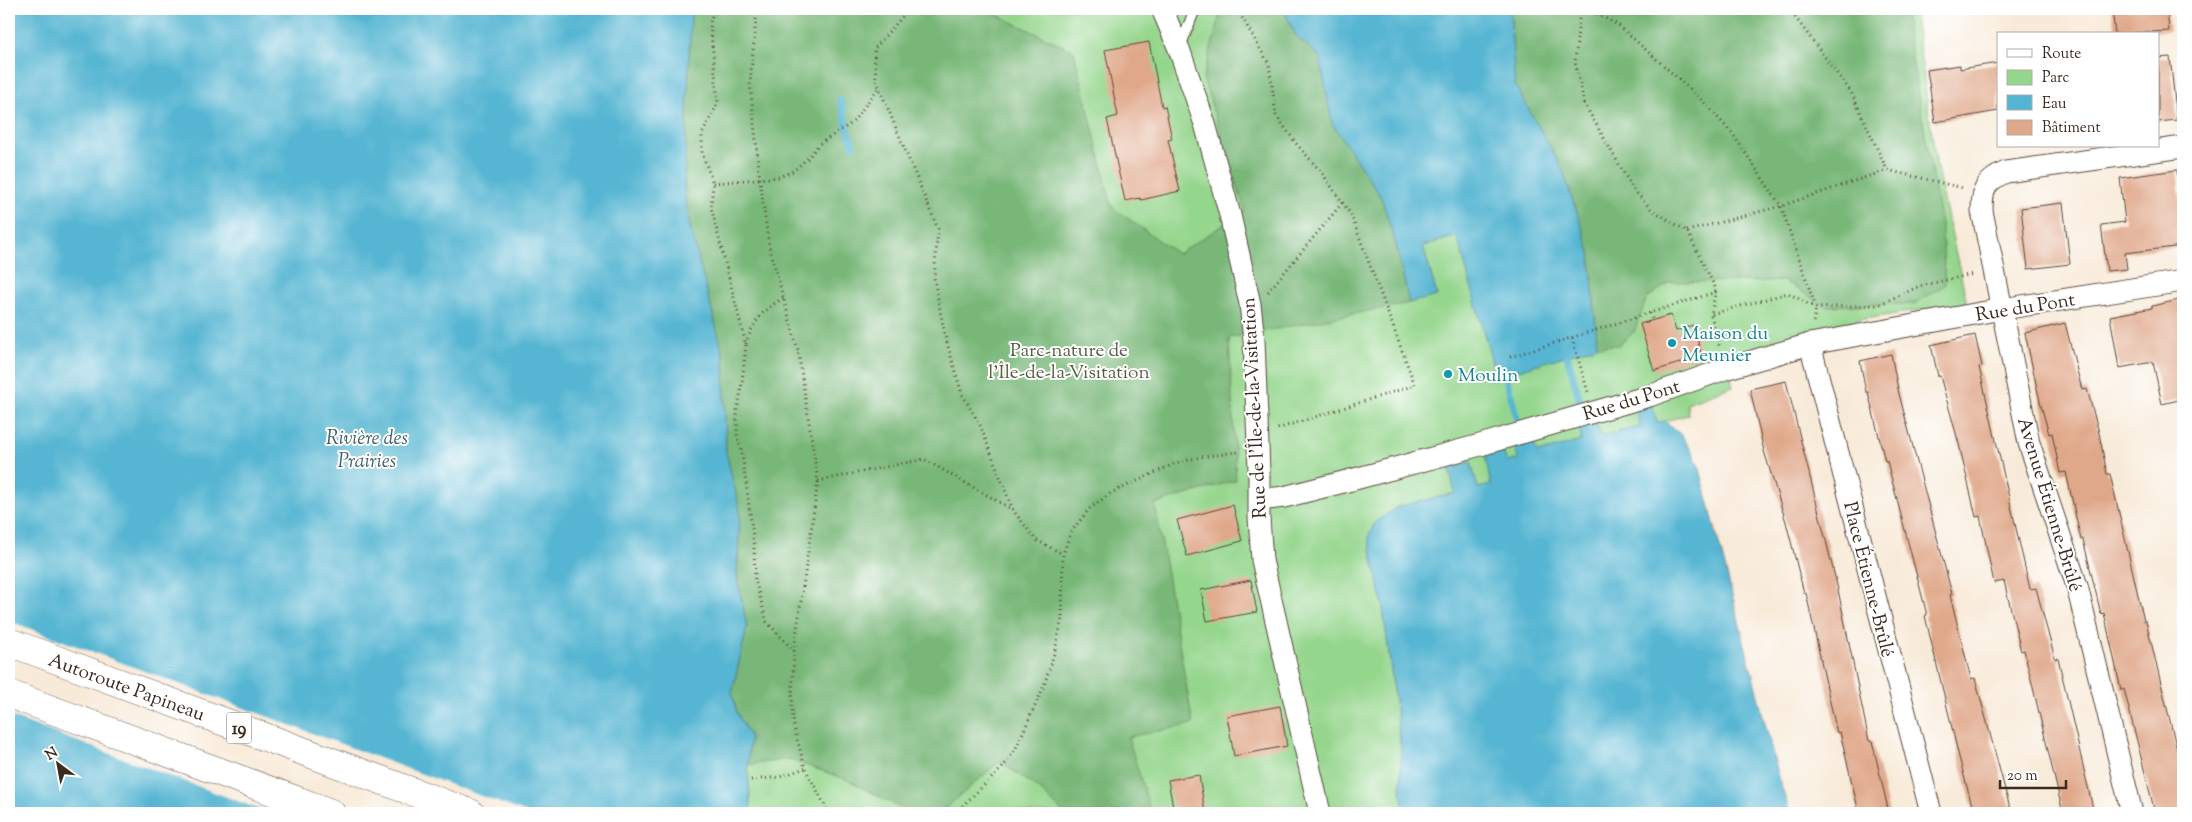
<svg xmlns="http://www.w3.org/2000/svg" width="2192" height="822" font-family="'Sorts Mill Goudy',serif">
  <style>
    .green { fill: #95d68d; stroke: #688056 }
    .forest { fill: #78b778; stroke: #5a704b }
    .water { fill: #54b5d2; stroke: #487078 }
    .pier { fill: #f8ead8 }
    .lines { fill: none; stroke-linecap: round; stroke-linejoin: round }
    .stream { stroke: #54b5d2; stroke-width: 7 }
    .building { fill: #e0a88a }
    .lane-casing { stroke: #57473a; stroke-width: 12 }
    .street-casing { stroke: #57473a; stroke-width: 23 }
    .highway-casing { stroke: #57473a; stroke-width: 29 }
    .path { stroke: #57473a; stroke-width: 3; stroke-dasharray: 1 4; stroke-linecap: butt }
    .lane { stroke: #fff; stroke-width: 10 }
    .street { stroke: #fff; stroke-width: 21 }
    .highway { stroke: #fff; stroke-width: 28 }
    .culture-dot { fill: #0f9aa8; stroke: #fff; stroke-width: 2 }
    .labels { text-anchor: middle; stroke-width: 4; stroke-linejoin: round; paint-order: stroke }
    .shield { fill: #fff; stroke: #766a62; stroke-width: 1 }
    .shield-label { font-size: 18px; font-weight: bold; fill: #3b2a1e }
    .street-label { font-size: 19px; fill: #3b2a1e; stroke: #fff }
    .culture-label { font-size: 19px; fill: #0d838f; stroke: #fff; text-anchor: start }
    .park-label { font-size: 19px; fill: #565e3f; stroke: #fff }
    .water-label { font-size: 20px; font-style: italic; fill: #456266; stroke: #fff }
  </style>
  <rect width="100%" height="100%" fill="#fff"/>
  <filter id="ink" filterUnits="userSpaceOnUse"><feTurbulence type="fractalNoise" baseFrequency=".02" numOctaves="2"/><feDisplacementMap in="SourceGraphic" scale="10" xChannelSelector="R" yChannelSelector="G"/><feConvolveMatrix kernelMatrix="1 2 1 2 8 2 1 2 1" color-interpolation-filters="sRGB"/></filter>
  <filter id="wash" filterUnits="userSpaceOnUse"><feTurbulence type="fractalNoise" baseFrequency=".0096" numOctaves="4" result="noise"/><feDisplacementMap in="SourceGraphic" scale="20" xChannelSelector="R" yChannelSelector="G"/><feGaussianBlur stdDeviation="1.12" result="paint"/><feColorMatrix in="noise" values="0 0 0 0 0 0 0 0 0 0 0 0 0 0 0 0 0 1.4 0 .05"/><feComposite in="paint" operator="in"/></filter>
  <g filter="url(#wash)">
    <rect width="100%" height="100%" fill="#f8ead8"/>
    <path class="green" d="M694,9H1290L1286,14L1437,295L1423,246L1458,236L1496,377L1597,345L1515,85L1510,9H1914L1937,169L1967,303L1845,322L1725,355L1733,386L1687,403L1688,415L1657,423L1652,406L1640,427L1601,436L1596,423L1580,428L1582,441L1538,453L1533,442L1515,447L1518,459L1506,463L1486,456L1491,485L1478,488L1471,462L1449,468L1456,493L1397,507L1368,537L1382,600L1401,748V793L1405,813H751L748,765L750,737Z"/>
    <g class="forest">
      <path d="M694,9H992L993,13L1074,51L1112,207L1178,254L1245,211L1203,78L1219,19L1218,9H1290L1286,14L1296,36L1320,57L1332,123L1381,197L1396,244L1409,303L1229,338L1236,480L1155,504L1193,724L1128,737L1151,813H1063L1040,790L1000,761L940,813H910L848,780L788,759L748,765L750,737L737,713L732,693L747,627L737,577L740,511L726,452L724,357L690,227L684,189L691,14Z"/>
      <path d="M1510,9H1905L1907,30L1942,230L1945,285L1914,304L1825,306L1784,281L1670,282L1647,298L1634,332L1618,345L1597,346L1590,252L1562,168L1515,85Z"/>
    </g>
    <g class="water">
      <path d="M9,9H694L691,14L684,189L690,227L724,357L726,452L740,511L737,577L747,627L732,693L737,713L750,737L748,765L751,813H9Z"/>
      <path d="M1290,9H1510L1515,85L1562,168L1590,252L1597,346L1496,377L1457,236L1423,246L1437,296L1409,303L1396,244L1381,197L1332,123L1320,57L1296,36L1286,14Z"/>
      <path d="M1652,405L1657,423L1665,421L1682,436L1693,453L1700,469L1780,782L1790,813H1405L1401,793V748L1382,600L1368,537L1375,522L1397,507L1455,493L1449,468L1471,462L1478,488L1491,485L1485,456L1503,451L1507,462L1518,459L1515,447L1533,442L1538,453L1581,441L1580,428L1596,423L1601,436L1640,427L1636,410Z"/>
    </g>
    <path class="pier" d="M9,621L527,813H270L9,716Z"/>
    <g class="lines">
      <g class="stream">
        <path d="M840,100L853,146"/>
        <path d="M1567,355L1587,425"/>
        <path d="M1505,374L1524,444"/>
      </g>
    </g>
    <g id="blocks">
      <g class="building">
        <path d="M2112,9H2167L2169,31L2115,34Z"/>
        <path d="M1149,42L1162,107L1165,106L1172,139L1168,140L1180,191L1141,200L1140,198L1125,201L1107,119L1118,116L1105,50Z"/>
        <path d="M2170,57L2177,120L2158,122V58Z"/>
        <path d="M1998,63V111L1935,122L1927,70L1960,65V69Z"/>
        <path d="M2177,170L2183,225V246L2125,253L2127,269L2107,271L2101,225L2125,222L2120,178Z"/>
        <path d="M2063,203L2070,264L2028,269L2021,208Z"/>
        <path d="M2183,299V399L2162,404L2153,362L2119,368L2110,316L2152,308V306Z"/>
        <path d="M1671,315L1676,331L1693,325L1702,356L1654,371L1640,324Z"/>
        <path d="M2065,323L2082,390L2087,389L2099,433L2107,474H2110L2144,621H2146L2178,754L2183,779V813H2155L2124,689L2121,690L2104,613L2101,614L2083,539L2081,540L2066,472L2060,473L2052,433L2049,434L2040,402L2025,333Z"/>
        <path d="M1975,335L1982,366L1979,367L2030,589L2036,588L2055,659L2058,658L2094,813H2063L2024,650L2021,651L2004,581L1994,583L1980,516L1976,517L1959,444L1940,376H1938L1931,345Z"/>
        <path d="M1891,354L1899,394L1952,594L1950,595L1971,679L1975,678L2010,808L1990,813H1974L1959,757L1925,616L1927,615L1887,461H1885L1868,392H1866L1860,361Z"/>
        <path d="M1786,381L1837,585L1869,741H1872L1889,813H1859L1840,732L1837,733L1806,593H1804L1786,522L1764,451L1750,389Z"/>
        <path d="M1233,505L1242,541L1187,556L1177,520Z"/>
        <path d="M1251,580L1257,612L1207,621L1201,590Z"/>
        <path d="M1280,706L1287,746L1234,756L1227,716Z"/>
        <path d="M1199,775L1205,813H1174L1168,780Z"/>
      </g>
    </g>
  </g>
  <g filter="url(#ink)">
    <use href="#blocks" fill-opacity="0" stroke="#57473a" stroke-width="1"/>
    <g class="lines">
      <defs>
        <path id="lane" d="M1180,47L1195,9"/>
        <g id="street">
          <path d="M1162,9L1179,49L1205,124L1230,215L1250,304L1254,340L1259,471V518L1262,560L1320,813"/>
          <path d="M1810,344L1931,813"/>
          <path d="M1260,500L1284,497L1355,479L1480,445L1649,396L1725,369L1810,344L2002,309L2183,281"/>
          <path d="M2132,813L2077,586L2029,443L1982,211C1982,189 1985,181 2006,172L2183,147"/>
        </g>
        <g id="highway">
          <path d="M9,642L470,813"/>
          <path d="M9,694L331,813"/>
        </g>
      </defs>
      <use href="#lane" class="lane-casing"/>
      <use href="#street" class="street-casing"/>
      <use href="#highway" class="highway-casing"/>
      <g class="path">
        <path d="M724,9L713,13L710,23L718,103L702,134V153L713,183L711,207L746,345L741,391L737,410V434L742,453L754,544L755,580L767,622L794,651"/>
        <path d="M757,9L750,83L760,180L769,246L798,350L818,481L794,651L792,706L794,728L805,768L829,813"/>
        <path d="M909,9L874,49L876,80L938,229L934,278L945,336L962,394L980,425L1013,510L1036,540L1063,554"/>
        <path d="M1237,9L1269,64L1276,115L1295,142L1322,173L1351,215L1415,385L1277,429"/>
        <path d="M1580,9L1575,62L1584,103L1633,189L1652,210L1687,231L1716,289L1711,315L1720,349"/>
        <path d="M1588,9L1618,25L1700,98L1732,133L1781,206L1816,308L1813,323"/>
        <path d="M1789,9L1851,92L1887,170"/>
        <path d="M713,183L779,177L793,171L808,158L819,144L852,123L879,87"/>
        <path d="M1687,231L1781,206L1887,170L1963,188"/>
        <path d="M1268,292L1343,202"/>
        <path d="M1650,313L1653,321"/>
        <path d="M1712,314L1788,293L1816,308L1878,305L1920,286L1973,274"/>
        <path d="M1572,338L1588,392"/>
        <path d="M746,344C752,323 764,308 784,298"/>
        <path d="M1510,357L1716,292"/>
        <path d="M818,481L924,459L1013,510"/>
        <path d="M751,780L780,777L805,768"/>
        <path d="M955,813L1003,767L1016,748L1044,686L1055,650L1062,619L1063,554L1071,532L1089,509L1111,493L1176,463L1200,457L1238,452"/>
      </g>
      <use href="#lane" class="lane"/>
      <use href="#street" class="street"/>
      <use href="#highway" class="highway"/>
    </g>
  </g>
  <g class="culture-dot">
    <circle cx="1672" cy="343" r="5"/>
    <circle cx="1448" cy="374" r="5"/>
  </g>
  <g class="labels">
    <rect class="shield" x="226.5" y="712.5" width="25" height="31" rx="4"/>
    <g class="shield-label">
      <text x="239" y="734">19</text>
    </g>
    <g class="street-label">
      <text transform="translate(2025 306) rotate(-9)" y="7">Rue du Pont</text>
      <text transform="translate(1631 399) rotate(-17)" y="7">Rue du Pont</text>
      <text transform="translate(1253 408) rotate(-93)" y="7">Rue de l'Île-de-la-Visitation</text>
      <text transform="translate(2051 504) rotate(73)" y="7">Avenue Étienne-Brûlé</text>
      <text transform="translate(1870 579) rotate(76)" y="7">Place Étienne-Brûlé</text>
      <text transform="translate(127 686) rotate(20)" y="7">Autoroute Papineau</text>
    </g>
    <g class="culture-label">
      <text x="1682" y="339">Maison du<tspan x="1682" dy="22">Meunier</tspan></text>
      <text x="1458" y="381">Moulin</text>
    </g>
    <g class="park-label">
      <text x="1069" y="356">Parc-nature de<tspan x="1069" dy="22">l'Île-de-la-Visitation</tspan></text>
    </g>
    <g class="water-label">
      <text x="367" y="444">Rivière des<tspan x="367" dy="23">Prairies</tspan></text>
    </g>
  </g>
  <rect width="2192" height="822" fill="none" stroke="#fff" stroke-width="30"/>
  <rect x="1997" y="32" width="162" height="115" fill="#ffffff" stroke="#b1aaa5"/>
  <rect x="2007" y="49" width="25" height="8" fill="#ffffff" stroke="#b1aaa5"/>
  <text x="2042" y="58" font-size="15" fill="#3b2a1e">Route</text>
  <rect x="2007" y="70" width="25" height="15" fill="#95d68d" stroke="#b1aaa5"/>
  <text x="2042" y="82" font-size="15" fill="#3b2a1e">Parc</text>
  <rect x="2007" y="95" width="25" height="15" fill="#54b5d2" stroke="#b1aaa5"/>
  <text x="2042" y="108" font-size="15" fill="#3b2a1e">Eau</text>
  <rect x="2007" y="120" width="25" height="15" fill="#e0a88a" stroke="#b1aaa5"/>
  <text x="2042" y="132" font-size="15" fill="#3b2a1e">Bâtiment</text>
  <g transform="translate(58 764) rotate(328)" stroke="#ffffff" stroke-width="4" paint-order="stroke">
  <path d="M0-4L9 19L0 12L-9 19Z" fill="#3b2a1e"/>
  <text y="-8" font-size="14" font-weight="bold" text-anchor="middle" fill="#3b2a1e">N</text>
  </g>
  <path d="M2000 780v8h66v-8" fill="none" stroke="#3b2a1e" stroke-width="2.5"/>
  <text x="2007" y="780" font-size="15" fill="#3b2a1e" stroke="#ffffff" stroke-width="4" paint-order="stroke">20 m</text>
</svg>
